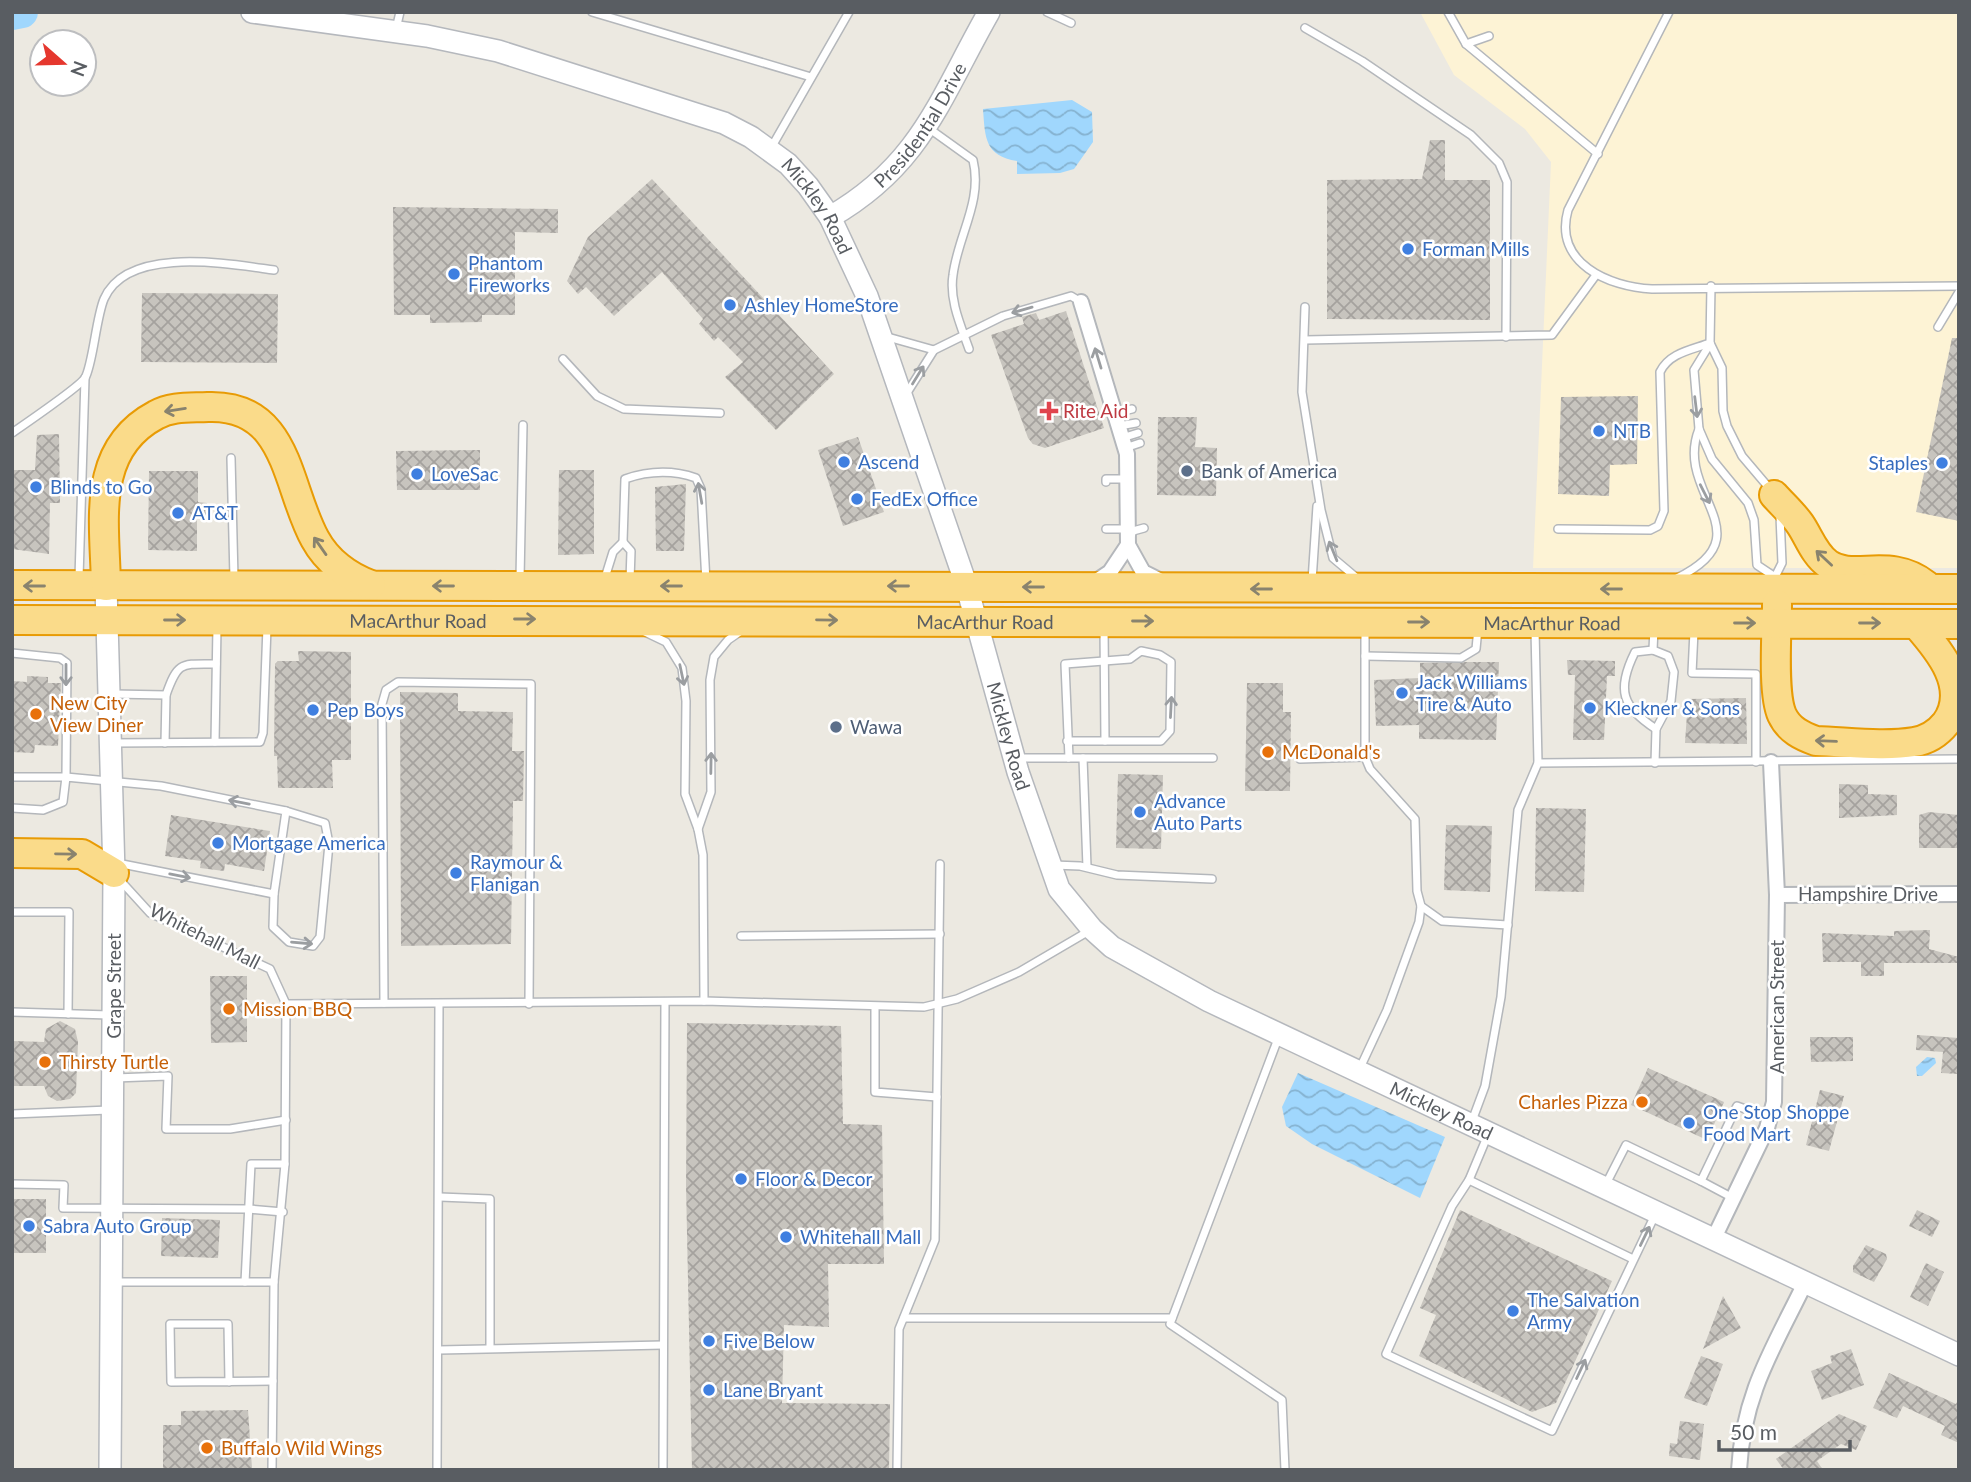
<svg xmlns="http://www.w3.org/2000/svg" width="1971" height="1482" font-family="Lato,sans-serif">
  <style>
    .commercial { fill: #fdf3d5 }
    .water { fill: url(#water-waves) }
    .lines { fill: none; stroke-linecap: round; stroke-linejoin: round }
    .river { stroke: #a0d7fd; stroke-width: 32 }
    .building { fill: url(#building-cross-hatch) }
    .lane-casing { stroke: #b4b7bb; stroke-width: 10 }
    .street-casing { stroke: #b4b7bb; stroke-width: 18 }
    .secondary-casing { stroke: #b5b8bd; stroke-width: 24 }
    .highway-casing { stroke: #e89b05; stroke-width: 32 }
    .lane { stroke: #fff; stroke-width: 7 }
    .street { stroke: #fff; stroke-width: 14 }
    .secondary { stroke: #fff; stroke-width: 21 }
    .highway { stroke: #fadb8a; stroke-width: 28 }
    .oneway { stroke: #9b9ea1 }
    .oneway2 { stroke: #89836e }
    .shop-dot { fill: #3f7fe0; stroke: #fff; stroke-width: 2.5 }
    .health-dot { fill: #e0444e; stroke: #fff; stroke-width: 2.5 }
    .service-dot { fill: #5c6f8a; stroke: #fff; stroke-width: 2.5 }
    .food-dot { fill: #e8710a; stroke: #fff; stroke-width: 2.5 }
    .labels { text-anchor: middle; stroke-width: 5; stroke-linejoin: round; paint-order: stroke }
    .street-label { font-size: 19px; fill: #595d62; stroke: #fff }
    .shop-label { font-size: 19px; fill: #366cbe; stroke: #fff; text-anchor: start }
    .health-label { font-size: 19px; fill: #be3a42; stroke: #fff; text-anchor: start }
    .service-label { font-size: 19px; fill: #4e5e75; stroke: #fff; text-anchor: start }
    .food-label { font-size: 19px; fill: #c56008; stroke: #fff; text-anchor: start }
  </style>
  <defs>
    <pattern id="water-waves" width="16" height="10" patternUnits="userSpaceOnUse" patternTransform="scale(1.75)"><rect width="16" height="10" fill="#a0d7fd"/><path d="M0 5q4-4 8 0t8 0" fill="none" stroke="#85b2d0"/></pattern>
    <pattern id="building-cross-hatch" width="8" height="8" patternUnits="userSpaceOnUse" patternTransform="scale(1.75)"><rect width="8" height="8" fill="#c7c4be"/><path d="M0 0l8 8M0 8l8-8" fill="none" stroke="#a5a29e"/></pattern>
  </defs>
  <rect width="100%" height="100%" fill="#ece9e1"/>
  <path class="commercial" d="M1420,12H1959V568H1533L1551,162L1525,129L1454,75Z"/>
  <g class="water">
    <path d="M1072,100L1092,112L1093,142L1074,169L1060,173L1017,174V161C985,156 985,138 983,109Z"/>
    <path d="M1927,1057L1935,1058L1936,1063L1922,1076H1917L1916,1067Z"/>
    <path d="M1298,1073L1445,1137L1420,1198L1312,1144L1286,1126L1282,1107Z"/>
  </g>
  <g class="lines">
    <path class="river" d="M12,14L22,12"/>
  </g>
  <g class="building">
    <path d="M1430,140H1445V180H1490V320L1327,319V180L1422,179Z"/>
    <path d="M652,179L834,374L776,430L725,377L743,362L718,337L714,341L699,324L703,319L662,272L614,316L586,287L578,294L567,281L588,237Z"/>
    <path d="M393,207L558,209V233L515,232V315H482V322L430,323V315H394Z"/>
    <path d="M142,293L278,294L277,363L141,362Z"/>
    <path d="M1066,311L1104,428L1045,448L1033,444L1028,438L991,335L1024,324L1022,317L1036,313L1039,320Z"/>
    <path d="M1952,338H1959V521L1916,512Z"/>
    <path d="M1638,396L1637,464L1610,465L1609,496L1558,494L1561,397Z"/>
    <path d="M1158,417H1197L1195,447L1217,448L1216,496L1157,495Z"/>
    <path d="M59,434L60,503H50L49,554L12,549V470H35L37,435Z"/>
    <path d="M858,437L884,512L843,526L818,450Z"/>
    <path d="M480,450V490H397L396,451Z"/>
    <path d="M559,470H594V554L558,555Z"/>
    <path d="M149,471H198V502L207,503V517H197V551L148,550Z"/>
    <path d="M686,484L684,551H656L655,487Z"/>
    <path d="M298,651L351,652V760H332L333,788H278L277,756H274L275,664L278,661H299Z"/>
    <path d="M1567,660L1615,661V676H1607L1604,740H1573L1575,675H1568Z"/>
    <path d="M1466,662H1499L1496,740L1419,739V725L1376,726L1374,680L1420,678V663Z"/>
    <path d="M27,676L48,677V683H61L58,746L35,745L34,753L12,752V681L27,682Z"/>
    <path d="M1247,683H1283V712H1291L1290,791H1245Z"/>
    <path d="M400,692L458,693V711L513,712L512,751H524L523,801H513L511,944L401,946Z"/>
    <path d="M1746,698L1747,744L1685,743L1688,699Z"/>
    <path d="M1118,774L1163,775L1161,849L1116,848Z"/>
    <path d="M1839,784L1868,785V794L1897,795V815L1839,818Z"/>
    <path d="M1536,808L1586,809L1584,892L1535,891Z"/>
    <path d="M1929,812L1959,815V848H1919V815Z"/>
    <path d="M171,815L270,831L264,871L225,864L224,871L200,868L201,861L165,856Z"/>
    <path d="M1446,825L1492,826L1490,892L1444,890Z"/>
    <path d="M1930,930L1929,949L1959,957V963H1884V976H1861V962H1823L1822,933L1894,936V931Z"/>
    <path d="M210,976H247V1042L211,1043Z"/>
    <path d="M60,1021L75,1029L78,1042L76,1093L70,1099L57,1101L48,1096L44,1086H12V1041L44,1042L46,1029Z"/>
    <path d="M687,1023L841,1026L843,1124L882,1125L884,1264H828L829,1327L784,1325L782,1403L890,1404L889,1470H692L686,1186Z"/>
    <path d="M1917,1035L1959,1038V1074L1941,1073L1943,1052L1916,1050Z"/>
    <path d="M1810,1037H1853V1061L1811,1062Z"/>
    <path d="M1648,1068L1724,1102L1707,1140L1631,1105Z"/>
    <path d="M1820,1090L1844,1096L1829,1151L1806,1145Z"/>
    <rect x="12" y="1199" width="34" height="54"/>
    <path d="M1460,1210L1612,1281L1556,1403L1532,1412L1419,1356L1436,1315L1420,1308Z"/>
    <path d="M1917,1210L1940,1221L1932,1237L1909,1226Z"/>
    <path d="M162,1218L220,1220L218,1258L161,1256Z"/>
    <path d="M1866,1245L1886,1254L1887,1259L1874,1282L1853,1272V1266Z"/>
    <path d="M1926,1263L1944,1272L1928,1306L1910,1297Z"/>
    <path d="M1723,1296L1741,1328L1703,1349Z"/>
    <path d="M1851,1349L1864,1385L1822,1400L1811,1371L1832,1363L1830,1356Z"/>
    <path d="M1701,1356L1723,1364L1707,1406L1684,1398Z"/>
    <path d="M1889,1373L1956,1404L1959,1398V1443L1941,1435L1945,1426L1903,1406L1897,1418L1873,1408Z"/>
    <path d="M248,1410L252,1468L163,1469V1425H181V1411Z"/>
    <path d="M1839,1414L1867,1426L1856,1450L1841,1444L1817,1461L1823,1470H1784L1776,1459Z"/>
    <path d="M1680,1421L1704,1424L1700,1460L1669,1456L1670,1443L1677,1444Z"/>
  </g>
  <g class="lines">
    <defs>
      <g id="lane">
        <path d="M592,12L811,77"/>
        <path d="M1047,12L1071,23"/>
        <path d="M1448,12L1466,44L1598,154"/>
        <path d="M1669,12L1568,210C1553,263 1609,287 1652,289L1959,286"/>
        <path d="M1305,28L1362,61L1471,135L1499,163L1507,182L1506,337"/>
        <path d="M396,29L400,12"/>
        <path d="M1466,44L1489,36"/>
        <path d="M927,127L973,160C983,201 958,235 953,275C949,300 961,326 969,349"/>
        <path d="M771,148L849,12"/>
        <path d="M1711,286L1710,343L1722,368L1723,411L1727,426L1742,456L1770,489"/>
        <path d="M1305,307L1302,392L1321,510L1333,558L1358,579"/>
        <path d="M1938,327L1959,292"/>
        <path d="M884,336L934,350"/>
        <path d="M1305,340L1552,335L1596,275"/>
        <path d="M1710,344L1694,370L1699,429L1712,459L1748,503L1754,520L1757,565L1775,577"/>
        <path d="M563,359L597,396L624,409L720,413"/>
        <path d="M905,396L934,350L1003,316L1071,296L1081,302"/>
        <path d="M1115,413L1132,409"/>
        <path d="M1119,426L1136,423"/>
        <path d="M12,433C25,424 79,387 85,378C93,364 96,318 104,299C127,245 229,264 274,270"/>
        <path d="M1122,438L1138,433"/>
        <path d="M1125,448L1140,443"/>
        <path d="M231,458L234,578"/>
        <path d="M1106,482V479H1127"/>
        <path d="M1106,529H1126"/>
        <path d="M1558,529L1650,530L1658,526L1664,511L1660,372C1669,353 1691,350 1710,343"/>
        <path d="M1131,536L1133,531L1144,528"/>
        <path d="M623,542L631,551L630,580"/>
        <path d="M79,578L85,378"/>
        <path d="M1677,578C1767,534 1673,494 1699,429"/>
        <path d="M520,579L523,425"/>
        <path d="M604,581L613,552L623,542L625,479C648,471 673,470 696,478L701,489L706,582"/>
        <path d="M1312,581L1317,506"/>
        <path d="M1776,582L1775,577L1782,563L1780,516"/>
        <path d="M1104,627L1105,741"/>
        <path d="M1654,628L1653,650L1668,656L1674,672L1671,701L1656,729L1655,763"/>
        <path d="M1694,631L1692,673L1756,674V762"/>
        <path d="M645,632L666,642L682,668L686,701L685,794L698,829L703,855L704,1001"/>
        <path d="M1653,650L1635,652C1616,690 1622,707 1656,729"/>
        <path d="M12,653L60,658L67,663L66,777H12"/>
        <path d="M1365,656L1461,658L1476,649L1478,628"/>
        <path d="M113,694L166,695C178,661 181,664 216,664"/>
        <path d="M1067,741H1161L1170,731L1171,662L1160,655L1141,651L1130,659L1065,664L1069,758"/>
        <path d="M215,742L217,627"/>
        <path d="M113,743L260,742L263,733L267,627"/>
        <path d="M165,743L166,695"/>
        <path d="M1365,757L1370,769L1415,819L1417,891L1421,906L1442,921L1508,925"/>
        <path d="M1019,758H1213"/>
        <path d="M1083,758L1087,867"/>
        <path d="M1300,759L1365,757V630"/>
        <path d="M1538,763L1959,759"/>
        <path d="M12,808L43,810L63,802L66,777L161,786L286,811L274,894L117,863"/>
        <path d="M698,829L711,792L710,680L714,657L728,640L741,631"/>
        <path d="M1053,865L1080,866L1117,875L1212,879"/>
        <path d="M119,879L150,913L270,969L286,1004L285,1164L274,1282L272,1470"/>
        <path d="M274,894L273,927L289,942L313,946L320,937L329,844L325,823L286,811"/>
        <path d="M12,912H69L68,1014"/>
        <path d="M741,936L940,934"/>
        <path d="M384,1003L382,704L386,690L398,682L531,684L529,1004"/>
        <path d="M286,1004L704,1001L924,1007L957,999L1019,972L1089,931"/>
        <path d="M875,1008V1092L937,1097"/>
        <path d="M12,1012L109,1015"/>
        <path d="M1279,1036L1170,1324L1282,1400L1285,1470"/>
        <path d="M1360,1068L1387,1010L1419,922L1421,906"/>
        <path d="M115,1078L168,1076L166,1129H230L286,1120"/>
        <path d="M12,1114L109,1110"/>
        <path d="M1472,1121L1485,1086L1501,997L1518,810L1538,763L1535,630"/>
        <path d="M1487,1137L1469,1180L1633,1259"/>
        <path d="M1469,1180L1452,1206L1386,1354L1552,1431L1655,1215"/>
        <path d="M1701,1181L1733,1198"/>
        <path d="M12,1184L64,1185L63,1208L249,1209L283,1212"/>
        <path d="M1605,1186L1626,1145L1701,1181L1737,1106L1770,1118"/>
        <path d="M440,1197L490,1199V1348"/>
        <path d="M114,1282H274"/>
        <path d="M245,1282L251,1164H285"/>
        <path d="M904,1318H1172"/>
        <path d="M439,1350L663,1345"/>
        <path d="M229,1382L228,1324H170L171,1382L273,1381"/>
        <path d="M437,1470L439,1004"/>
        <path d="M663,1470L665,1002"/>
        <path d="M897,1470L899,1329L935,1240L940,864"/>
      </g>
      <g id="street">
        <path d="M1081,302L1127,454L1128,545L1143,572L1161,581"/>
        <path d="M1092,584L1110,572L1128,545"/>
        <path d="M1777,895L1959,894"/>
        <path d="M1713,1240L1767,1128L1774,1102L1777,895L1771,762"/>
        <path d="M1739,1470C1743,1394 1773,1349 1805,1283"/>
      </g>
      <g id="secondary">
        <path id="s1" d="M252,12L427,36L498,51L724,123L751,137L788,164L808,186L830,217L867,296L966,584L1018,772L1059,889L1092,929L1112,947L1209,1001L1959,1355"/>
        <path id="s2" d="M830,217C921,165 940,98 989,12"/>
        <path d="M106,586L114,873L110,1470"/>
      </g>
      <g id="highway">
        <path d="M1774,495C1783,505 1793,514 1800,524C1809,537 1814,554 1828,564C1854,582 1889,556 1926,585"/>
        <path d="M12,585L1959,589"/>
        <path d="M106,586C105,523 90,450 156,415C172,406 190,408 208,407C289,404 286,487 315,539C327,561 348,577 371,585"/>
        <path d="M1777,604C1777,630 1772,693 1782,715C1789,730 1802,736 1816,741C1848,742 1883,747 1914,742C1927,740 1938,733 1946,723C1971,688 1939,650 1916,624"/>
        <path id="s3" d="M12,620L1959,624"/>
        <path d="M12,853L82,854L114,873"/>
      </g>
    </defs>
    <use href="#lane" class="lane-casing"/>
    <use href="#street" class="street-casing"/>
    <use href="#secondary" class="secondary-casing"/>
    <use href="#highway" class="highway-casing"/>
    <use href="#lane" class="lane"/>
    <use href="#street" class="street"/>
    <use href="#secondary" class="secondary"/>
    <use href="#highway" class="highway"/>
  </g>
  <defs><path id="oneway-shaft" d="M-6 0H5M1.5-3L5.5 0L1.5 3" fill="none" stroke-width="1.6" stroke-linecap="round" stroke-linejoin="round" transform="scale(1.75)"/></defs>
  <g class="oneway">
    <use href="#oneway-shaft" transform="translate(1022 310) rotate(164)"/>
    <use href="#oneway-shaft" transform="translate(1098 358) rotate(-107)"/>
    <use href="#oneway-shaft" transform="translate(918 375) rotate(-58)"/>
    <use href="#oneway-shaft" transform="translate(1696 407) rotate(83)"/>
    <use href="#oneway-shaft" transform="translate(700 493) rotate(-100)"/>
    <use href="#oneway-shaft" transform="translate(1705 494) rotate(63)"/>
    <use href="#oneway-shaft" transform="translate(1333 551) rotate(-112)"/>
    <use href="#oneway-shaft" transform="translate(66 675) rotate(90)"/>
    <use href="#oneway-shaft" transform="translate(682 675) rotate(78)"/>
    <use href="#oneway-shaft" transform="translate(1171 707) rotate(-87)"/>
    <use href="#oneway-shaft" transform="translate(711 763) rotate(-89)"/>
    <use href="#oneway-shaft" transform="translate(239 802) rotate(-169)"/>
    <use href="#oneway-shaft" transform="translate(180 876) rotate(11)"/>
    <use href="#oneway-shaft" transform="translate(302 943) rotate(5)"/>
    <use href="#oneway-shaft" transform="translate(1645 1236) rotate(-64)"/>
    <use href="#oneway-shaft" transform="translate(1581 1369) rotate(-65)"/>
  </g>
  <g class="oneway2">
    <use href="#oneway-shaft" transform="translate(175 410) rotate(171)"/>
    <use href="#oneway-shaft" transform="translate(320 546) rotate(-125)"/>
    <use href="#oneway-shaft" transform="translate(1824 558) rotate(-137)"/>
    <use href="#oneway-shaft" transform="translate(34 586) rotate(-180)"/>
    <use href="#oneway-shaft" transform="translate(443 586) rotate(-180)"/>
    <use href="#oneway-shaft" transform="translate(671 586) rotate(-180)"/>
    <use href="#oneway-shaft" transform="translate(898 586) rotate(-180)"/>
    <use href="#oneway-shaft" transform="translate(1033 587) rotate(-180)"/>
    <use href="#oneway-shaft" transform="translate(1261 589) rotate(-180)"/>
    <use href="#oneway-shaft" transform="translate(1611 589) rotate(180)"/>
    <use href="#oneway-shaft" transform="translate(525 619)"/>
    <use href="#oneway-shaft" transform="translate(175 620)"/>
    <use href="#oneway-shaft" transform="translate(827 620) rotate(1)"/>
    <use href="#oneway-shaft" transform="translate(1143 621)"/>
    <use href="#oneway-shaft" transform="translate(1419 622)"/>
    <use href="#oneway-shaft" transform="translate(1745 623)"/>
    <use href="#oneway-shaft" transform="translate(1870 623)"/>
    <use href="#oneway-shaft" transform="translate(1826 741) rotate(-178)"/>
    <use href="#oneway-shaft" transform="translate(66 854) rotate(1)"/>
  </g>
  <g class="shop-dot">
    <circle cx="1408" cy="249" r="7"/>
    <circle cx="454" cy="274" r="7"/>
    <circle cx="730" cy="305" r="7"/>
    <circle cx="1599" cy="431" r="7"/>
    <circle cx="844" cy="462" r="7"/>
    <circle cx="1942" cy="463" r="7"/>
    <circle cx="417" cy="474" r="7"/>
    <circle cx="36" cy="487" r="7"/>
    <circle cx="857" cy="499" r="7"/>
    <circle cx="178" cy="513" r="7"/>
    <circle cx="1402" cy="693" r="7"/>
    <circle cx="1590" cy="708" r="7"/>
    <circle cx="313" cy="710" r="7"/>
    <circle cx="1140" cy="812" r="7"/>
    <circle cx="218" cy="843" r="7"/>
    <circle cx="456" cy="873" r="7"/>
    <circle cx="1689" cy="1123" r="7"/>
    <circle cx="741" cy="1179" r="7"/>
    <circle cx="29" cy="1226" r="7"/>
    <circle cx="786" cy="1237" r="7"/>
    <circle cx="1513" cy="1311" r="7"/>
    <circle cx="709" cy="1341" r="7"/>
    <circle cx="709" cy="1390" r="7"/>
  </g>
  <path class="health-dot" d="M1045.5 400.5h7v7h7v7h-7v7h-7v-7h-7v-7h7z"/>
  <g class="service-dot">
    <circle cx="1187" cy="471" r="7"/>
    <circle cx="836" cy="727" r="7"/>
  </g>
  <g class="food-dot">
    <circle cx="36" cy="714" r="7"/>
    <circle cx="1268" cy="752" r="7"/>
    <circle cx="229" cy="1009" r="7"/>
    <circle cx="45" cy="1062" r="7"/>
    <circle cx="1642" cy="1102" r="7"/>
    <circle cx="207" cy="1448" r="7"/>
  </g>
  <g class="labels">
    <g class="street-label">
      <text dy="7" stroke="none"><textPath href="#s2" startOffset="131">Presidential Drive</textPath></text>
      <text dy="7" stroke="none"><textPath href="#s1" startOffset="614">Mickley Road</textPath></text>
      <text dy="7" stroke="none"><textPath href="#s3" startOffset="406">MacArthur Road</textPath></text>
      <text dy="7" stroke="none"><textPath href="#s3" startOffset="973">MacArthur Road</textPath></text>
      <text dy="7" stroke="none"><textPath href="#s3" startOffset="1540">MacArthur Road</textPath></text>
      <text dy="7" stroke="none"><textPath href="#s1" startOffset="1180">Mickley Road</textPath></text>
      <text x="1868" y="901">Hampshire Drive</text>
      <text transform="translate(205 936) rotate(27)" y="7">Whitehall Mall</text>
      <text transform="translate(114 986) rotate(-90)" y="7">Grape Street</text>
      <text transform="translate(1777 1007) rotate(-90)" y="7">American Street</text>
      <text dy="7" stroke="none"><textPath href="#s1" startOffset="1788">Mickley Road</textPath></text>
    </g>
    <g class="shop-label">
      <text x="1422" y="256">Forman Mills</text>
      <text x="468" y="270">Phantom<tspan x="468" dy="22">Fireworks</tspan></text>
      <text x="744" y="312">Ashley HomeStore</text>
      <text x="1613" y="438">NTB</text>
      <text x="858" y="469">Ascend</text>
      <text x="1928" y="470" text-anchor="end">Staples</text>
      <text x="431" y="481">LoveSac</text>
      <text x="50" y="494">Blinds to Go</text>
      <text x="871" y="506">FedEx Office</text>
      <text x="192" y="520">AT&amp;T</text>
      <text x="1416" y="689">Jack Williams<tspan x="1416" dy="22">Tire &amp; Auto</tspan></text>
      <text x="1604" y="715">Kleckner &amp; Sons</text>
      <text x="327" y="717">Pep Boys</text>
      <text x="1154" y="808">Advance<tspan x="1154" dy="22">Auto Parts</tspan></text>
      <text x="232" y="850">Mortgage America</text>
      <text x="470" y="869">Raymour &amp;<tspan x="470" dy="22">Flanigan</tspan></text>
      <text x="1703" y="1119">One Stop Shoppe<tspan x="1703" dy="22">Food Mart</tspan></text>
      <text x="755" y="1186">Floor &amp; Decor</text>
      <text x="43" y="1233">Sabra Auto Group</text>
      <text x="800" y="1244">Whitehall Mall</text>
      <text x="1527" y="1307">The Salvation<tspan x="1527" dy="22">Army</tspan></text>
      <text x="723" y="1348">Five Below</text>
      <text x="723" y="1397">Lane Bryant</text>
    </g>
    <g class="health-label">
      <text x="1063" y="418">Rite Aid</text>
    </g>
    <g class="service-label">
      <text x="1201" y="478">Bank of America</text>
      <text x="850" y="734">Wawa</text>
    </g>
    <g class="food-label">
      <text x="50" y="710">New City<tspan x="50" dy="22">View Diner</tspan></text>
      <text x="1282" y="759">McDonald's</text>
      <text x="243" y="1016">Mission BBQ</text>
      <text x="59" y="1069">Thirsty Turtle</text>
      <text x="1628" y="1109" text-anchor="end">Charles Pizza</text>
      <text x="221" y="1455">Buffalo Wild Wings</text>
    </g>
  </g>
  <rect width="1971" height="1482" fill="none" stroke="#595d62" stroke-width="28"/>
  <g transform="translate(63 63) rotate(110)"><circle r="33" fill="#ffffff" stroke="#bdbec0" stroke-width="2"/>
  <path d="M0-5L12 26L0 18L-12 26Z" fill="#e5372e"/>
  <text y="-10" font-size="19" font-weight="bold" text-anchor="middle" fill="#595d62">N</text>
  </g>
  <path d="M1719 1440v10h131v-10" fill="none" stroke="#595d62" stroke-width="3.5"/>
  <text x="1730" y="1440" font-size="21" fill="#595d62" stroke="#ffffff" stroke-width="5" paint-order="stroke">50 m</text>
</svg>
